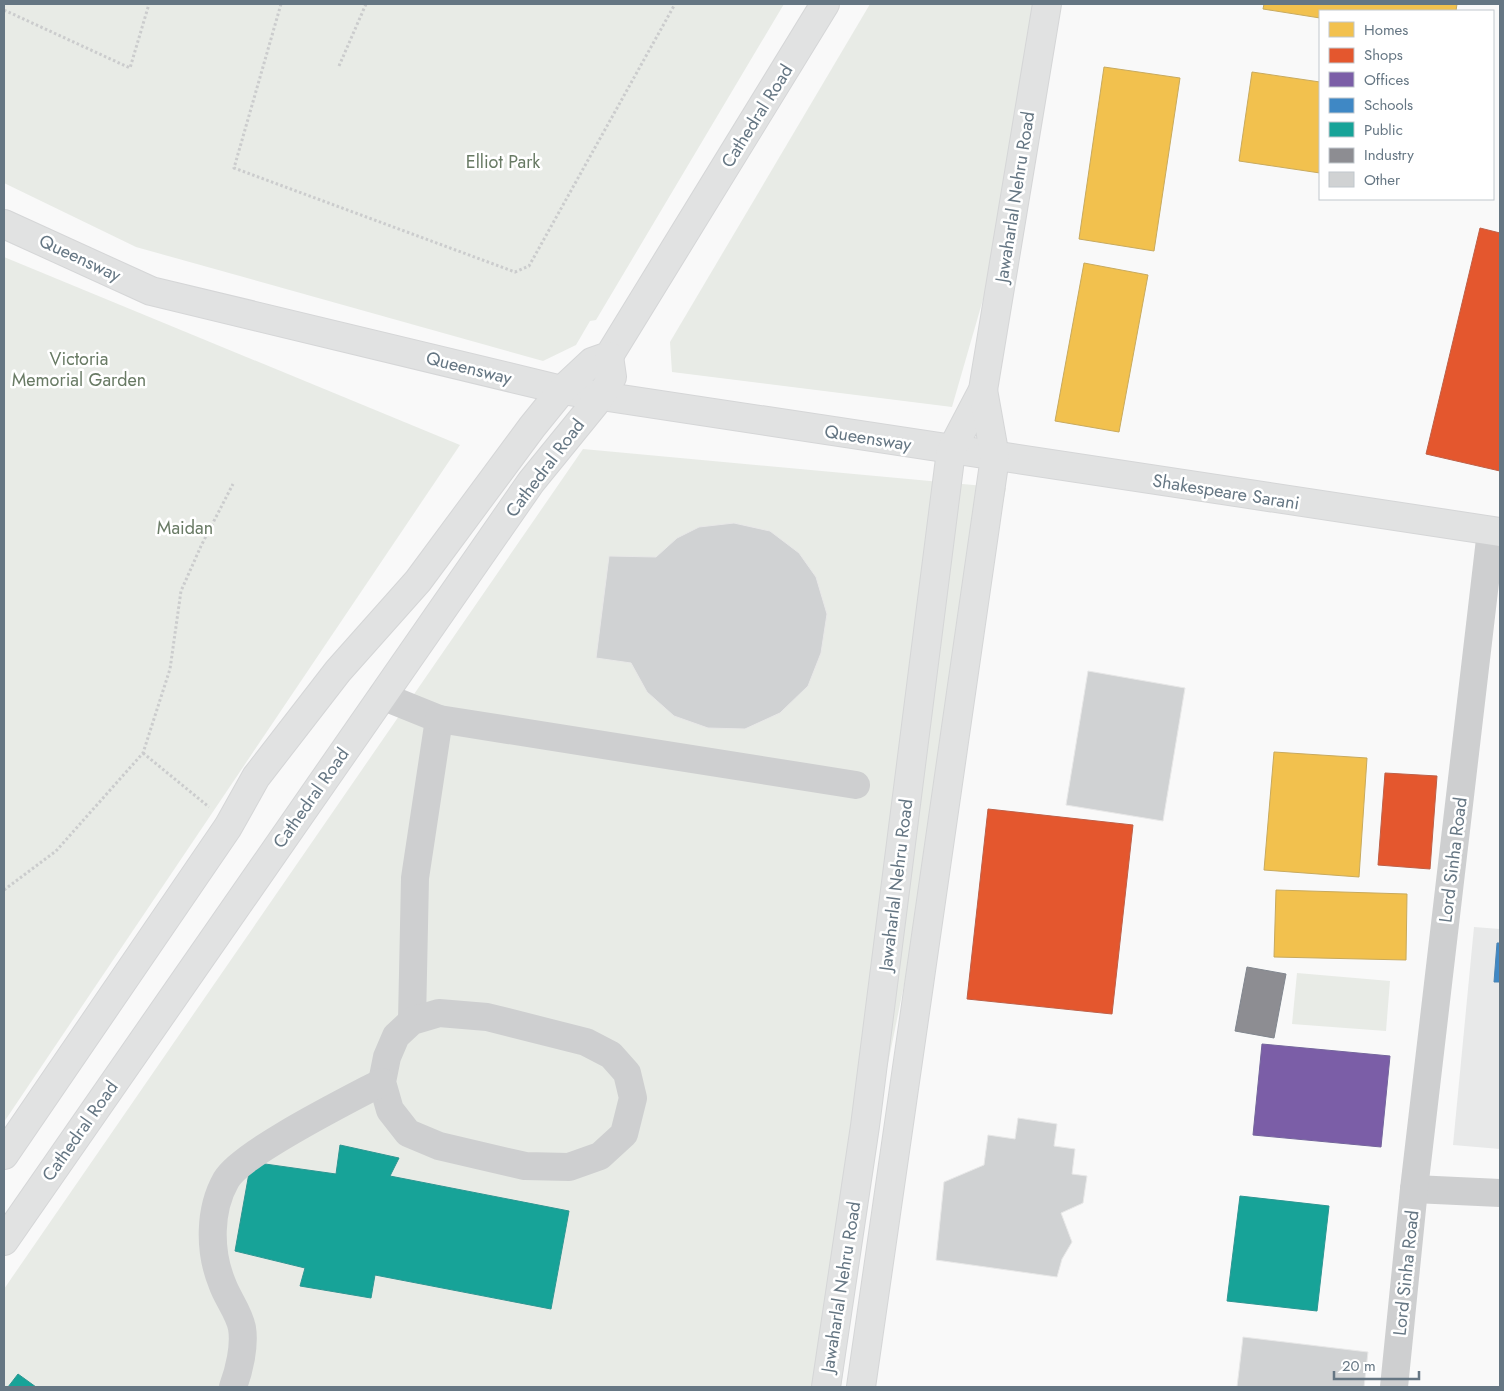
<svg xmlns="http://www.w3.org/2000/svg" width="1504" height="1391" font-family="Jost,sans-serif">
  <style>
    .built { fill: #e8e9e9 }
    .green { fill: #e8ebe6 }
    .homes { fill: #f2c14e; stroke: #c8aa5e }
    .shops { fill: #e4572e; stroke: #be6048 }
    .offices { fill: #7b5ea7; stroke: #74659c }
    .schools { fill: #3f88c5; stroke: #4a83b1 }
    .public { fill: #17a398; stroke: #2e9692 }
    .industry { fill: #8d8d92; stroke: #81868e }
    .building { fill: #d0d2d3; stroke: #e8e8e8 }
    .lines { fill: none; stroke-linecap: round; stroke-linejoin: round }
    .major-casing { stroke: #d5d6d7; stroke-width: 30 }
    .path { stroke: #cbcccd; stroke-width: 3; stroke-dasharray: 2.5 2.5; stroke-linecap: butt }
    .minor { stroke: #cecfd0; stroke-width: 28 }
    .major { stroke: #e1e2e2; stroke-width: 28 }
    .labels { text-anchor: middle; stroke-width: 5; stroke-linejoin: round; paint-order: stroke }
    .street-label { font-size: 18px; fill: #657683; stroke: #fff }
    .park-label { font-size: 18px; fill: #687a64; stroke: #fff }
  </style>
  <rect width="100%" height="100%" fill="#f9f9f9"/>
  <path class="built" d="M1474,927L1500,929V1149L1453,1145Z"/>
  <g class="green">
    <path d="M4,4H784L596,320L590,321L576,345L543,361L136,247L4,183Z"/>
    <path d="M870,4H1041L1016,185L952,407L672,372L670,342Z"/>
    <path d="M4,257L460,445L4,1122Z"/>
    <path d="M583,449L1006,488L879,1107L841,1387H4V1289Z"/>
    <path d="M1297,973L1390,981L1386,1031L1292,1024Z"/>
  </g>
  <g class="homes">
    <path d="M1264,4H1457L1456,11H1320V18L1263,9Z"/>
    <path d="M1104,67L1180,78L1154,251L1079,239Z"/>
    <path d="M1252,72L1320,82V173L1239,161Z"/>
    <path d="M1084,263L1148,275L1119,432L1055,421Z"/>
    <path d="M1274,752L1367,758L1359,877L1264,870Z"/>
    <path d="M1276,890L1407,894L1406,960L1274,957Z"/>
  </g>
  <g class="shops">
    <path d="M1480,228L1500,233V471L1426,454Z"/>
    <path d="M1385,773L1437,776L1430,869L1378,865Z"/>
    <path d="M988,809L1133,825L1112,1014L967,999Z"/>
  </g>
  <path class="offices" d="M1262,1044L1390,1056L1381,1147L1253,1135Z"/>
  <path class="schools" d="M1497,943H1500V982H1494Z"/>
  <g class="public">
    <path d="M340,1145L399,1158L390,1176L569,1211L551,1309L375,1275L371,1298L300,1286L305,1268L235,1251L251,1162L336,1174Z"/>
    <path d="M1240,1196L1329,1206L1317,1311L1227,1301Z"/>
    <path d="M18,1374L36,1387H8Z"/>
  </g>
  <path class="industry" d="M1247,967L1286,974L1274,1038L1235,1031Z"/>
  <g class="building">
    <path d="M734,523L770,531L799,553L816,577L827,614L821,653L808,686L780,713L745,729L708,728L674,716L647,692L631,663L596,658L609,556L656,557L677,538L699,527Z"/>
    <path d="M1088,671L1185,688L1163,821L1066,805Z"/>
    <path d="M1018,1118L1057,1124L1054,1146L1075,1149L1072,1174L1087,1176L1083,1203L1061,1213L1072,1242L1062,1259L1057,1277L936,1260L944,1182L984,1165L988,1135L1015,1139Z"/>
    <path d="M1243,1337L1368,1352L1364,1387H1237Z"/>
  </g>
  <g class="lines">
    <defs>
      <g id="major">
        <path d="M4,224L151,291L562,390L1500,532"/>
        <path d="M4,1155L228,827L256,777L338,671L418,581L532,427L562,390L592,362L609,356L825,4"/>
        <path d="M4,1241L531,482L601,396L612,377L609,356"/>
        <path d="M826,1387L865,1126L951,451L983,390L1047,4"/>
        <path d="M861,1387L995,457L983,390"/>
      </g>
    </defs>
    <use href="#major" class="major-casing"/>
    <g class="path">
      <path d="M281,4L234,168L515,272L529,266L675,4"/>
      <path d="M4,10L130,68L149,4"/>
      <path d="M339,66L366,4"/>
      <path d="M143,753L209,807"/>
      <path d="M4,890L56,851L143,753L170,669L181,591L201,546L233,484"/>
    </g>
    <g class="minor">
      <path d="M382,696L439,719L415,878L412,1021"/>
      <path d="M439,719L856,785"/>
      <path d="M439,1013L487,1017L586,1042L611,1055L627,1073L633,1098L624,1134L600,1156L569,1167L525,1166L439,1146L408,1133L390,1110L382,1082L387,1057L396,1036L412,1021Z"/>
      <path d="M1414,1189L1500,1193"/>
      <path d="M233,1387C239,1371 245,1346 242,1328C239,1312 227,1298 222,1283C209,1251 209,1210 226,1180C241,1153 350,1099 382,1082"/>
      <path d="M1394,1387L1414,1189L1491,531"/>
    </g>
    <use href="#major" class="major"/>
  </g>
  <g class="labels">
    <g class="street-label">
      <text transform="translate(757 116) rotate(-58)" y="6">Cathedral Road</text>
      <text transform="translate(1015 197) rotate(-81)" y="6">Jawaharlal Nehru Road</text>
      <text transform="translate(80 258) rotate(25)" y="6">Queensway</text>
      <text transform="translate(469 368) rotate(14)" y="6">Queensway</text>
      <text transform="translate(868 438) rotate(9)" y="6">Queensway</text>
      <text transform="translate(545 468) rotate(-53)" y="6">Cathedral Road</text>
      <text transform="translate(1226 492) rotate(9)" y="6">Shakespeare Sarani</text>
      <text transform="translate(311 798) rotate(-55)" y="6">Cathedral Road</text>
      <text transform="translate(1453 860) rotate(-83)" y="6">Lord Sinha Road</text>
      <text transform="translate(896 885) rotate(-83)" y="6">Jawaharlal Nehru Road</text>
      <text transform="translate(80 1131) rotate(-55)" y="6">Cathedral Road</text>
      <text transform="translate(1406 1273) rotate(-84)" y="6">Lord Sinha Road</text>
      <text transform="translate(841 1287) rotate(-81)" y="6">Jawaharlal Nehru Road</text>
    </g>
    <g class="park-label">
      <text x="503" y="168">Elliot Park</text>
      <text x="79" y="365">Victoria<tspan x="79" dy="21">Memorial Garden</tspan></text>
      <text x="185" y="534">Maidan</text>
    </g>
  </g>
  <rect width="1504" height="1391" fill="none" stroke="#657683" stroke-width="10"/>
  <rect x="1319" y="10" width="175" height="190" fill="#ffffff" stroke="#c1c8cd"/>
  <rect x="1329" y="22" width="25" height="15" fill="#f2c14e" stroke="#c1c8cd"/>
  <text x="1364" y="35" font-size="15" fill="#657683">Homes</text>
  <rect x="1329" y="48" width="25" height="15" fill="#e4572e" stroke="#c1c8cd"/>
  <text x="1364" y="60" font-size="15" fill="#657683">Shops</text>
  <rect x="1329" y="72" width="25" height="15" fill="#7b5ea7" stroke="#c1c8cd"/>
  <text x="1364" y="85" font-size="15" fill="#657683">Offices</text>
  <rect x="1329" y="98" width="25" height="15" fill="#3f88c5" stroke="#c1c8cd"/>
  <text x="1364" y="110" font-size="15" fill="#657683">Schools</text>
  <rect x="1329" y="122" width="25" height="15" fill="#17a398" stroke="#c1c8cd"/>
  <text x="1364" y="135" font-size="15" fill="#657683">Public</text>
  <rect x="1329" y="148" width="25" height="15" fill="#8d8d92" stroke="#c1c8cd"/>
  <text x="1364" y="160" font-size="15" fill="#657683">Industry</text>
  <rect x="1329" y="172" width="25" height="15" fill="#d0d2d3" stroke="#c1c8cd"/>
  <text x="1364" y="185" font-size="15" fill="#657683">Other</text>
  <path d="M1334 1371v8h85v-8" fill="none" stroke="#657683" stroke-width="2.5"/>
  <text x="1342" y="1371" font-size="15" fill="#657683" stroke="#ffffff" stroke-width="4" paint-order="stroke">20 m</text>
</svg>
